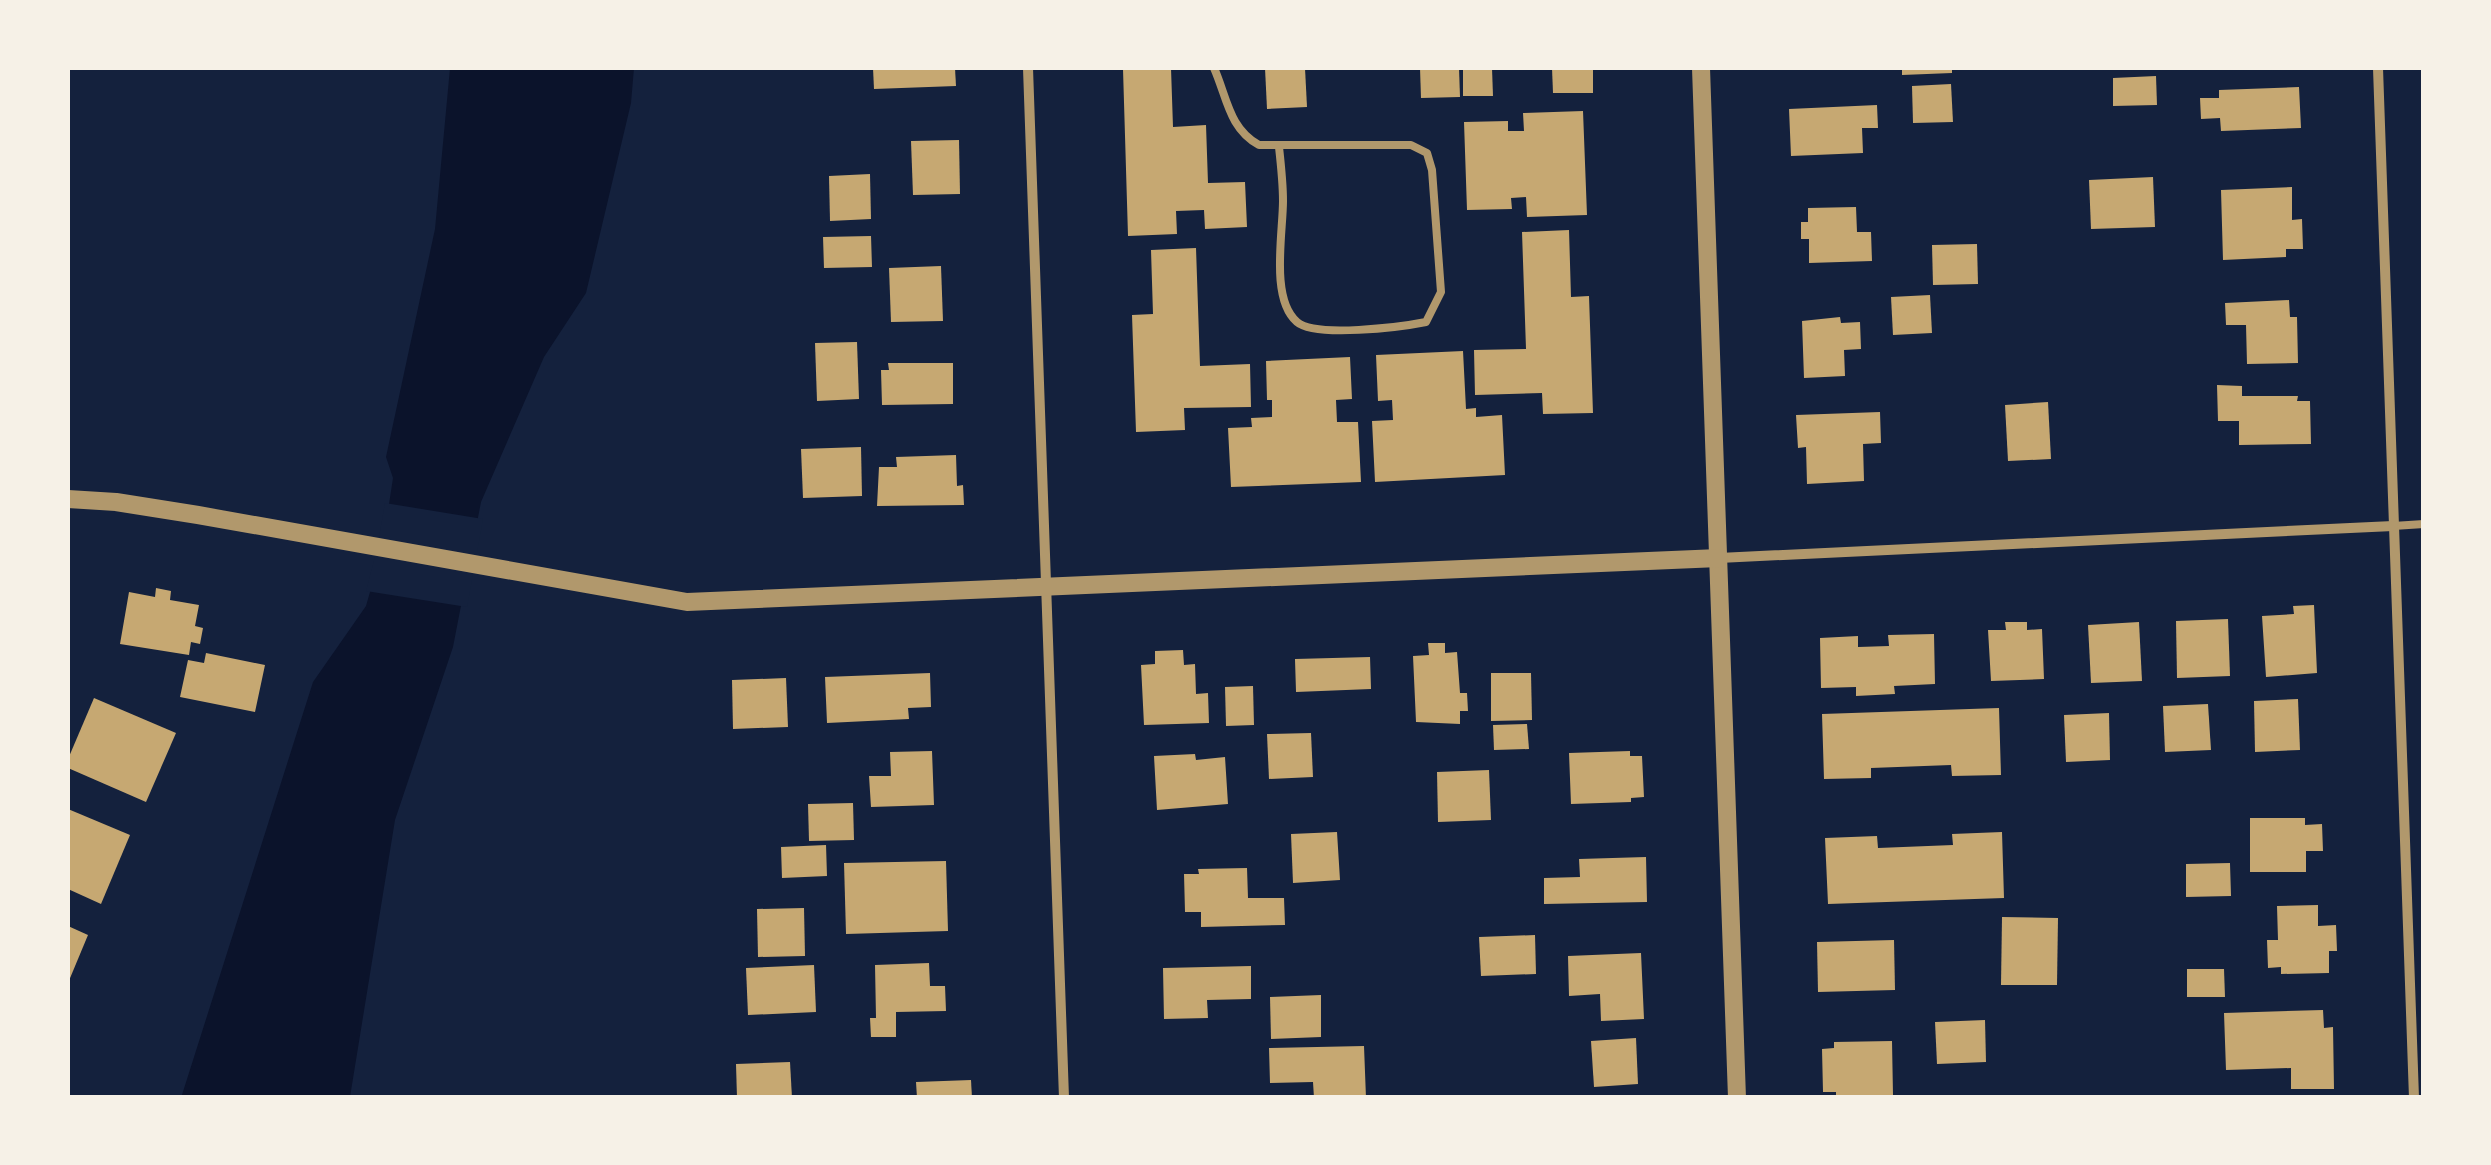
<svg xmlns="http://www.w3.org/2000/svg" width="2491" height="1165" font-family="'Crimson Pro',serif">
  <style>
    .water { fill: #0b132b }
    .pier { fill: #14213d }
    .building { fill: #c6a872 }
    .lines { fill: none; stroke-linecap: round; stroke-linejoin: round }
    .service { stroke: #b1986c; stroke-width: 8 }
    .minor { stroke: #b1986c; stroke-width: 10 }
    .tertiary { stroke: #b1986c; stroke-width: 18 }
  </style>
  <rect width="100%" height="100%" fill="#14213d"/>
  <path class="water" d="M450,68H634L631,103L586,293L544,357L481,502L453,647L395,820L350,1097L181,1098L313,682L366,606L382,550L393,478L386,457L435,229Z"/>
  <path class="pier" d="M385,503L483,519L467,607L366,591L377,549Z"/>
  <g class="building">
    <path d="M873,68H955L956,86L874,89Z"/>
    <path d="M1171,68L1173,127L1206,125L1208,183L1245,182L1247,227L1205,229L1204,210L1176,211L1177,234L1128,236L1123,69Z"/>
    <path d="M1265,68H1305L1307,107L1267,109Z"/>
    <path d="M1420,68H1459L1460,97L1421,98Z"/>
    <path d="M1463,68H1492L1493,96H1463Z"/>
    <path d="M1552,68H1593V93H1553Z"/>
    <path d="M1902,68H1952V73L1902,75Z"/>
    <path d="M2156,76L2157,105L2113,106V78Z"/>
    <path d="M1951,84L1953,122L1913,123L1912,86Z"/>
    <path d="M2299,87L2301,128L2221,131L2220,118L2201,119L2200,98H2219V90Z"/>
    <path d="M1877,105L1878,128H1862L1863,153L1791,156L1789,109Z"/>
    <path d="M1583,111L1587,215L1527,217L1526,197L1511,198L1512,209L1467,210L1464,122L1508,121V131H1524L1523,113Z"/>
    <path d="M959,140L960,194L913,195L911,141Z"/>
    <path d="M870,174L871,219L830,221L829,176Z"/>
    <path d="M2153,177L2155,227L2091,229L2089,180Z"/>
    <path d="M2292,187V220L2302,219L2303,249H2286V257L2223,260L2221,190Z"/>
    <path d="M1856,207L1857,232H1871L1872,261L1809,263V239H1801V222H1808V208Z"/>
    <path d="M1569,230L1571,297L1589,296L1593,413L1543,414L1542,393L1475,395L1474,350L1526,349L1522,232Z"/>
    <path d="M871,236L872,267L824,268L823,237Z"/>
    <path d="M1977,244L1978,284L1933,285L1932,245Z"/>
    <path d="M1196,248L1200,366L1250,364L1251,407L1184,408L1185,430L1136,432L1132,315L1153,314L1151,250Z"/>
    <path d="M941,266L943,321L891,322L889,268Z"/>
    <path d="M1930,295L1932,333L1893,335L1891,297Z"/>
    <path d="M2289,300L2290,317H2297L2298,363L2247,364L2246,325H2226L2225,303Z"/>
    <path d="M1840,317L1841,323L1860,322L1861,349L1844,350L1845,376L1804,378L1802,321Z"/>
    <path d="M857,342L859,399L817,401L815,343Z"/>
    <path d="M1463,351L1466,409L1476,408V417L1502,415L1505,475L1375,482L1372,421L1393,420L1392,400L1378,401L1376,355Z"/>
    <path d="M1350,357L1352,399L1336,400L1337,422H1358L1361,482L1231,487L1228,428L1252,427L1251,418L1272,417V400H1267L1266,361Z"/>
    <path d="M888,363H953V404L882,405L881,370H889Z"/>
    <path d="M2217,385L2242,386V396H2298L2297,401H2310L2311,444L2239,445V421H2218Z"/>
    <path d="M2048,402L2051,459L2008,461L2005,405Z"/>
    <path d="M1880,412L1881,443L1863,444L1864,481L1807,484L1806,447L1798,448L1796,415Z"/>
    <path d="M861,447L862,496L803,498L801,449Z"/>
    <path d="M956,455L957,486L963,485L964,505L877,506L879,467H897L896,457Z"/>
    <path d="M156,588L171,591L170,600L199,605L195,626L203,628L200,644L191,642L189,655L120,644L129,592L155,597Z"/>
    <path d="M2314,605L2317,673L2266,677L2262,616L2294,614L2293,606Z"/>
    <path d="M2228,619L2230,676L2177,678L2176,621Z"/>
    <path d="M2005,622H2027V630L2042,629L2044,679L1991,681L1988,630H2006Z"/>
    <path d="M2139,622L2142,681L2091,683L2088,625Z"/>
    <path d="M1934,634L1935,684L1894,686L1895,694L1856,696V687L1821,688L1820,638L1858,636V647L1889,646L1888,635Z"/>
    <path d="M1428,643H1445V653L1457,652L1460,693H1467L1468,711H1460V724L1416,722L1413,656L1429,655Z"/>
    <path d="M1183,650L1184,665L1195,664L1196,694L1208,693L1209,723L1144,725L1141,665L1155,664V651Z"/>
    <path d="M206,653L265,665L255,712L180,697L188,660L204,663Z"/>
    <path d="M1370,657L1371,689L1296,692L1295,659Z"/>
    <path d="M930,673L931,707L908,708L909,719L827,723L825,677Z"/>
    <path d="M1491,673H1531L1532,720L1491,721Z"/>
    <path d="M786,678L788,727L733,729L732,680Z"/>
    <path d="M1253,686L1254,725L1226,726L1225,687Z"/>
    <path d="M94,698L176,733L146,802L68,768V759Z"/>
    <path d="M2298,699L2300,750L2255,752L2254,701Z"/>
    <path d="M2208,704L2211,750L2165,752L2163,706Z"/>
    <path d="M1999,708L2001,775L1952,776L1951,765L1871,768V778L1824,779L1822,714Z"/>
    <path d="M2109,713L2110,760L2066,762L2064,715Z"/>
    <path d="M1527,724L1529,749L1494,750L1493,725Z"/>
    <path d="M1311,733L1313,777L1269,779L1267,734Z"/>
    <path d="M932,751L934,805L871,807L869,776H891L890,752Z"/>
    <path d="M1630,751V756H1642L1644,797L1631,798V802L1571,804L1569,753Z"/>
    <path d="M1195,754L1196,760L1225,757L1228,804L1157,810L1154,756Z"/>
    <path d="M1489,770L1491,820L1438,822L1437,772Z"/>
    <path d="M853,803L854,840L809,841L808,804Z"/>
    <path d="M68,809L130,835L101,904L68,889Z"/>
    <path d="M2250,818H2305V825L2322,824L2323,851H2306V872H2250Z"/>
    <path d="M1337,832L1340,880L1293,883L1291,834Z"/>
    <path d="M2002,832L2004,898L1828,904L1825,838L1877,836L1878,848L1953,845L1952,834Z"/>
    <path d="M826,845L827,876L782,878L781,847Z"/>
    <path d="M1646,857L1647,902L1544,904V878L1580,877L1579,859Z"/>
    <path d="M946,861L948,931L846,934L844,863Z"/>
    <path d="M2230,863L2231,896L2186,897V864Z"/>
    <path d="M1247,868L1248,898H1284L1285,925L1201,927V912H1185L1184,874H1199L1198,869Z"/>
    <path d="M2318,905V926L2336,925L2337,951H2329V973L2281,974V967L2268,968L2267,940H2278L2277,906Z"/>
    <path d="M804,908L805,956L758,957L757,909Z"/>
    <path d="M2002,917L2058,918L2057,985H2001Z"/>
    <path d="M68,926L88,935L68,983Z"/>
    <path d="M1535,935L1536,974L1481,976L1479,937Z"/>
    <path d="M1894,940L1895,990L1818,992L1817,942Z"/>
    <path d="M1641,953L1644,1019L1601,1021L1600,994L1569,996L1568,956Z"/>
    <path d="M929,963L930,986H945L946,1011L896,1012V1037H871L870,1018H876L875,965Z"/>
    <path d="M814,965L816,1012L748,1015L746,968Z"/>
    <path d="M1251,966V999L1207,1000L1208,1018L1164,1019L1163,968Z"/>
    <path d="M2187,969H2224L2225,997H2187Z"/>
    <path d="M1321,995V1037L1271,1039L1270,997Z"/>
    <path d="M2323,1010L2324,1028L2333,1027L2334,1089H2291V1068L2226,1070L2224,1013Z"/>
    <path d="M1985,1020L1986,1062L1937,1064L1935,1022Z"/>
    <path d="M1636,1038L1638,1084L1594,1087L1591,1041Z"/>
    <path d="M1892,1041L1893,1095L1836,1096V1092H1823L1822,1049L1834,1048V1042Z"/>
    <path d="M1364,1046L1366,1098H1314L1313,1082L1270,1083L1269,1048Z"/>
    <path d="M790,1062L792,1098H737L736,1064Z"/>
    <path d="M971,1080L972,1098H917L916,1082Z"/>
  </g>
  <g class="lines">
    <g class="service">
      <path d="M1214,68C1227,97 1229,129 1259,145H1411L1427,153L1432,170L1441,292L1426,322C1401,327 1315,338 1297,322C1270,299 1283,233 1283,201C1283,184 1281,165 1279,147"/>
      <path d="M2393,526L2424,524"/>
    </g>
    <g class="minor">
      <path d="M1028,68L1064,1098"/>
      <path d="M2378,68L2414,1098"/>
      <path d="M1719,558L2393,526"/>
    </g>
    <g class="tertiary">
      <path d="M1701,68L1737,1098"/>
      <path d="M68,499L116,502L198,515L687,602L1719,558"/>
    </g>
  </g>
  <rect width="2491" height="1165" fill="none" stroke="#f6f1e7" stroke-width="140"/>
</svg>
